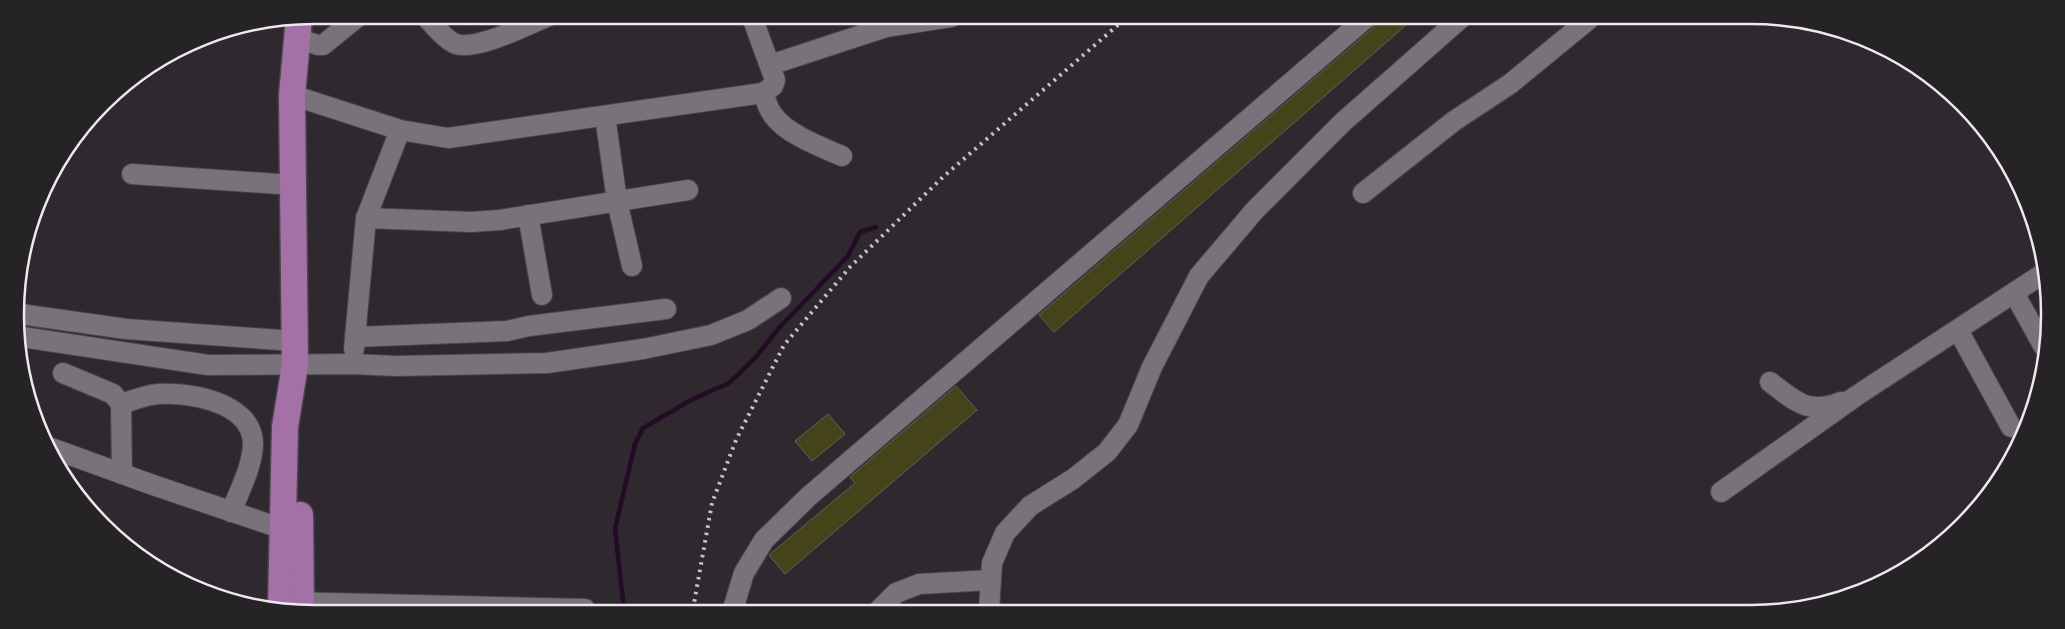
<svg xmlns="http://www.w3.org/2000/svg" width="2065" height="629" font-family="'IBM Plex Sans',sans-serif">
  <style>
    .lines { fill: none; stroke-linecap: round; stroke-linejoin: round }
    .stream { stroke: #230a25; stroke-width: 4.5 }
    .building { fill: #444319; stroke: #626358 }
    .minor-casing { stroke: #4b444b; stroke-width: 22 }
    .major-casing { stroke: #4b444b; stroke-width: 29 }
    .minor { stroke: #7a727b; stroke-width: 20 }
    .major { stroke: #a371a6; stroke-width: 26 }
    .rail { stroke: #c8c2c8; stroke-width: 4; stroke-dasharray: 2.5 5; stroke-linecap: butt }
    .rim { fill: none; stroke: #eee9ee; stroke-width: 2.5 }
  </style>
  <rect width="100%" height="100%" fill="#2f282f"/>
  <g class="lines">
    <path class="stream" d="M623,601L615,529L635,444L643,428L691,400L729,383L756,357L779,328L848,256L860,232L876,227"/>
  </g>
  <g class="building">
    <path d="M1377,19H1413L1054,332L1039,315L1373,28Z"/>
    <path d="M956,386L977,410L785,574L769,555L855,483L850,477Z"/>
    <path d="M828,414L845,434L812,461L795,441Z"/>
  </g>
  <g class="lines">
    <defs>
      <g id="minor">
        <path d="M424,15C433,24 445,40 456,44C478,51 528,24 549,16"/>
        <path d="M298,39L318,45H323L360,15"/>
        <path d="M770,65L886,27L951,17"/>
        <path d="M763,93C766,100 768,109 773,115C786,134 821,147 842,156"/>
        <path d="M292,95L400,130L448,138L763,93L773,86L775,80L752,17"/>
        <path d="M605,116L617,201L632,266"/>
        <path d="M132,174L293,185"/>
        <path d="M1363,193L1454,121L1510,84L1588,20"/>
        <path d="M528,215L542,295"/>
        <path d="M366,218L471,222L500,220L688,190"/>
        <path d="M2014,293L2044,347"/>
        <path d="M20,314L126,329L294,341"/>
        <path d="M1958,330L2011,427"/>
        <path d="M22,337L208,365L352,364L396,366L547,363L643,349L711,335L748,320L781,298"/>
        <path d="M355,337L507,331L529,326L666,309"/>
        <path d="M354,349L366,218L400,130"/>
        <path d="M63,373L113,394L121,404L122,474"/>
        <path d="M1770,382C1796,402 1809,415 1841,402"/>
        <path d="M121,404C131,401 141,397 151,395C184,390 254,401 253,445C252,467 239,492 231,512"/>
        <path d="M51,448L153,485L283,529"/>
        <path d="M1721,492L1856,396L2044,273"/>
        <path d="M288,602L585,609"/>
        <path d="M733,609L744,573L764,540L808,497L1365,19"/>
        <path d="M879,610L896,593L919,584L991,580"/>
        <path d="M989,610L992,563L1005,533L1030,506L1073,479L1107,452L1128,425L1152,367L1199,276L1255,210L1343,122L1460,19"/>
      </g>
      <g id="major">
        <path d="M300,515L301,608"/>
        <path d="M281,608L285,427L295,365L292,95L299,18"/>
      </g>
    </defs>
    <use href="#minor" class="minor-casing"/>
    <use href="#major" class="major-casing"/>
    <use href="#minor" class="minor"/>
    <use href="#major" class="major"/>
    <path class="rail" d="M693,609L712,503L736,440L784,345L850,267L943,177L1126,18"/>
  </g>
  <path d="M0 0H2065V629H0ZM314 24H1751A290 290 0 0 1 2041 314V315A290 290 0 0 1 1751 605H314A290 290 0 0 1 24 315V314A290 290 0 0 1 314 24Z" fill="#262326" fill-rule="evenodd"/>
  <path class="rim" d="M314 24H1751A290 290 0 0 1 2041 314V315A290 290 0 0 1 1751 605H314A290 290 0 0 1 24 315V314A290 290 0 0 1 314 24Z"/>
</svg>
